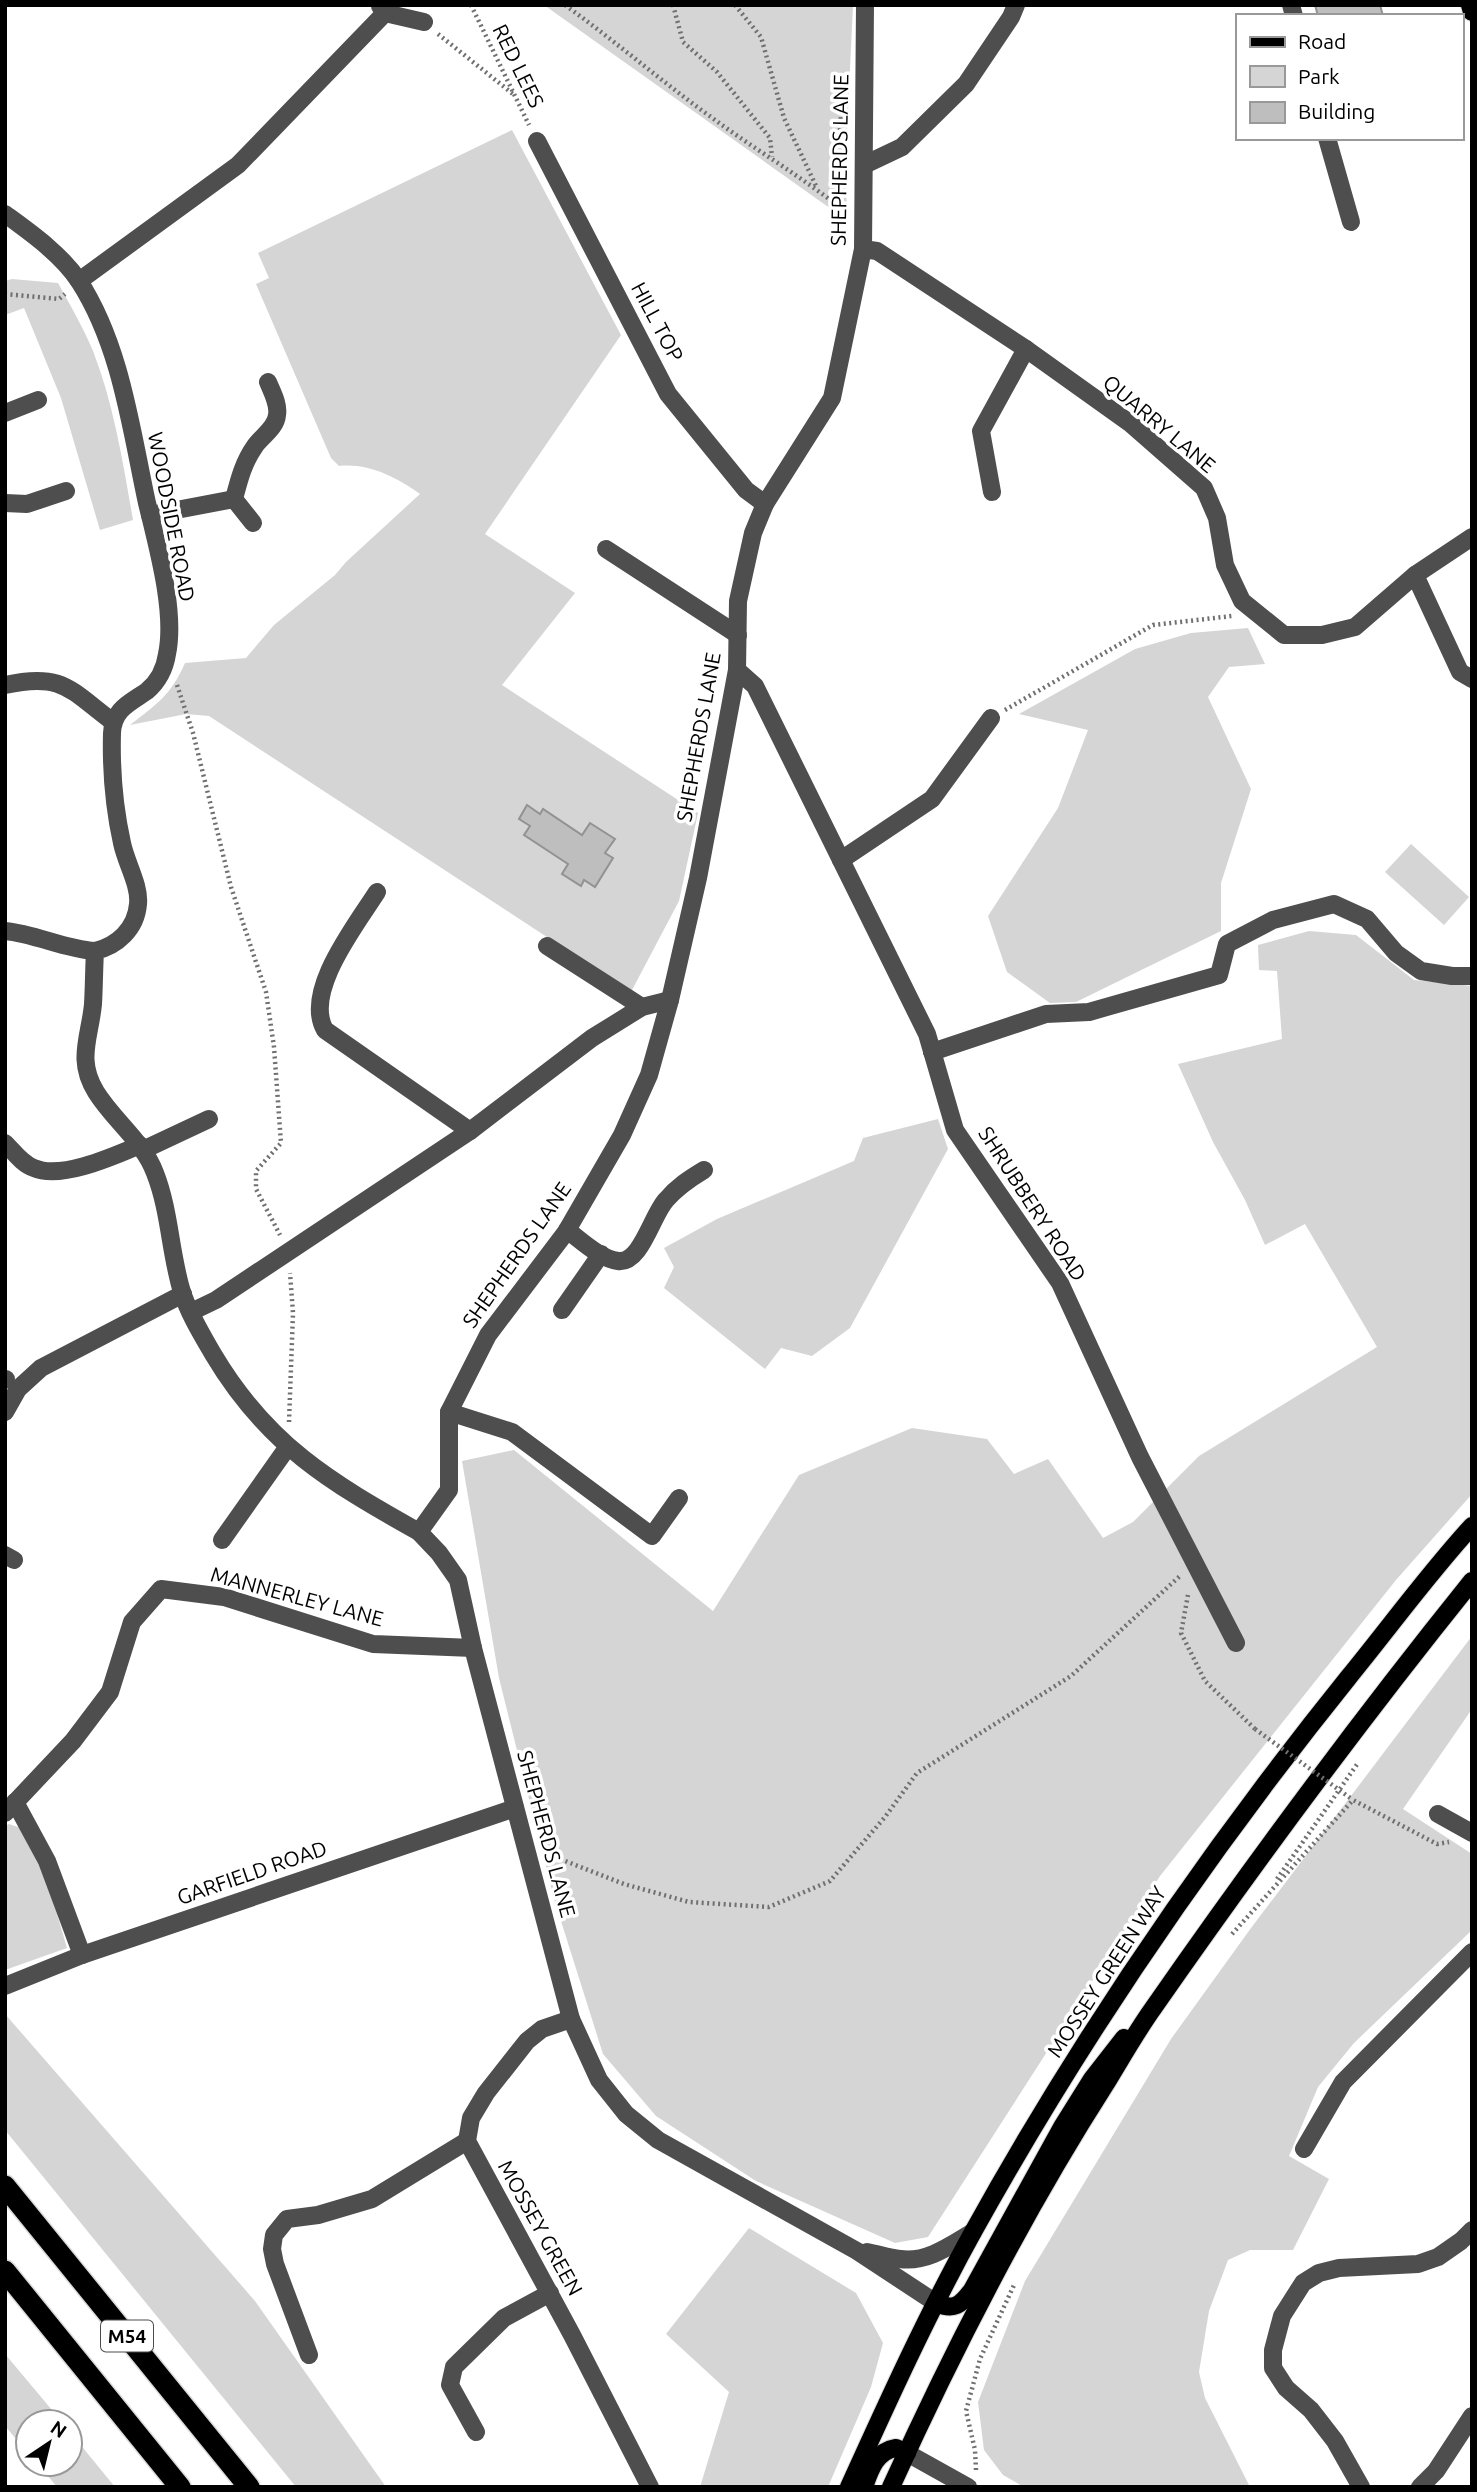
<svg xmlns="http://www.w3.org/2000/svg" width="1477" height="2492" font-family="Ubuntu,sans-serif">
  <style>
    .green { fill: #d5d5d5 }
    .building { fill: #bebebe; stroke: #929292; stroke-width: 2 }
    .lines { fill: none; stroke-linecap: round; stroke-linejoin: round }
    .major-casing { stroke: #dbdbdb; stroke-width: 20 }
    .highway-casing { stroke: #dbdbdb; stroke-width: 24 }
    .path { stroke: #707070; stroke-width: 4.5; stroke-dasharray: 2 3.5; stroke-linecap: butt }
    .minor { stroke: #4e4e4e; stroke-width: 18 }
    .major { stroke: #000; stroke-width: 18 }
    .highway { stroke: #000; stroke-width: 21 }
    .path-bridge { stroke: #707070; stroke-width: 4.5; stroke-dasharray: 2 3.5; stroke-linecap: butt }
    .labels { text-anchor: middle; stroke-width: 7; stroke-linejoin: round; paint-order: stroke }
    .shield { fill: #fff; stroke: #4c4c4c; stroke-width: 2 }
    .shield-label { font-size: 19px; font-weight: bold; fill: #000 }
    .street-label { font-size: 21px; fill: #000; stroke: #fff }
  </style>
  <rect width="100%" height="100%" fill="#fff"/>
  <g class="green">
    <path d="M544,5H853L845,176L848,221Z"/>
    <path d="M512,130L621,335L485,534L575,593L502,685L698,813L679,901L631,992L209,716L186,714L130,725C157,704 171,695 185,663L246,658L274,625L335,575L346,562L420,494C396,477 369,463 339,466L331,458L256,284L269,278L258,253Z"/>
    <path d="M12,279L58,283C70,305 83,327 93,351C114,405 123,463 133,520L100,530L61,398L24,308L5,315V281Z"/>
    <path d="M1248,628L1265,664L1229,667L1208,697L1251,789L1221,883V931L1076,1002L1050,1003L1007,972L988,916L1058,808L1088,730L1019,714L1135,649L1191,633Z"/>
    <path d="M1411,844L1469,897L1444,925L1385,872Z"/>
    <path d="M1309,931L1356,935L1414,980L1472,986V1494L1396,1580L1160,1876L928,2237L895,2243L756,2181L656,2116L603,2054L554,1899L499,1678L462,1461L514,1450L713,1611L799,1475L912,1428L987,1439L1014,1474L1048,1459L1103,1538L1133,1522L1199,1456L1377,1347L1305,1224L1265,1245L1245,1200L1213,1142L1178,1064L1282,1039L1277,971L1259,970L1258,945Z"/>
    <path d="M938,1119L948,1149L850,1328L812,1356L781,1348L765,1369L664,1288L674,1267L664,1248L717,1219L854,1161L863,1138Z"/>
    <path d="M1472,1636V1709L1403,1809L1472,1854V1930L1354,2043L1318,2087L1289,2156L1329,2179L1293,2250H1250L1228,2260L1209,2311L1199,2372L1205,2398L1250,2487H1024L1003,2475L984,2450L978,2402L1025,2281L1171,2039L1251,1928Z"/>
    <path d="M9,1824L21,1828L45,1873L67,1948L5,1970V1826Z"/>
    <path d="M5,2014L255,2301L386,2487H296L5,2130Z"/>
    <path d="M749,2228L856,2293L883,2343L871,2387L828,2487H700L729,2392L666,2334Z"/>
    <path d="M5,2354L62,2422H28V2453L5,2426Z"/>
    <path d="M70,2432L115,2487H57L38,2464H70Z"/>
  </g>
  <g class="building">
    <path d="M1315,5H1380L1383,16H1318Z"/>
    <path d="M527,805L540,814L543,809L582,835L590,823L615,839L605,853L613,858L595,887L584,880L581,886L562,874L568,864L524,835L530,826L519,819Z"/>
  </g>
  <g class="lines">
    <defs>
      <g id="major">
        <path d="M1470,5L1472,12"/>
        <path d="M936,2303C954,2311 961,2305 972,2290L1062,2127L1092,2079L1124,2038"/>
        <path d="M849,2487C888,2401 927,2315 973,2232C1081,2037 1208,1852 1348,1678C1389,1628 1428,1574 1472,1526"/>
        <path d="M864,2487C870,2470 876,2451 896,2448L907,2453"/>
        <path d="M891,2487C954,2348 1023,2213 1105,2085C1121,2059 1136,2032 1154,2007C1255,1862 1361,1719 1472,1581"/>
      </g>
      <g id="highway">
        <path d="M5,2186L249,2487"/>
        <path d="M5,2271L180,2487"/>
      </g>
    </defs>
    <use href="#major" class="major-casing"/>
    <use href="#highway" class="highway-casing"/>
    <g class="path">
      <path d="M471,5L529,125"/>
      <path d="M565,5C615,41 661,81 711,117C754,149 801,176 843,210"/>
      <path d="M673,5L683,42L717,72L770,138L772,157"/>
      <path d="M735,5L761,37L784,118L817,188"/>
      <path d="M438,34L513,94"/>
      <path d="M840,207L839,149L842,97"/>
      <path d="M5,294L59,299L65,294"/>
      <path d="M177,685L193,733L231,887L266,992L274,1047L281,1143L256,1171V1189L280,1235"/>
      <path d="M1005,710L1153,625L1232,616"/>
      <path d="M289,1422L293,1313L290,1273"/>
      <path d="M1188,1595L1181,1633L1205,1681L1255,1729"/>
      <path d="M545,1853L624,1884L689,1902L769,1907L830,1881L885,1817L917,1773L1071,1676L1181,1575"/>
      <path d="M1277,1879L1358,1763"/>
      <path d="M1232,1934L1353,1800L1437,1844L1449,1842"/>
      <path d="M976,2470L975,2450L966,2411L980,2359L1015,2283"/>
    </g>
    <g class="minor">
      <path d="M865,5L863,249L832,398L765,504L753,533L738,601L737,670L698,878L670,1000L649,1075L622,1135L566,1232L488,1335L449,1412V1490L419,1532L439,1553L458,1580L473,1648L571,2019L599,2080L626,2114L658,2140L857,2251L936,2303"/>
      <path d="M1291,5L1294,16"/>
      <path d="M380,6L385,13L424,22"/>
      <path d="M1327,138L1351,222"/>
      <path d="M537,141L668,394L746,490L765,504"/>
      <path d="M864,165L902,147L966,84L1011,17L1016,5"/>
      <path d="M5,214C31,233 61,254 79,281C121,346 131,429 147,503C157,545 176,612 167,654C165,668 158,682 147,691C130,703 113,709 112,733C111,770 114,807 122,843C126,863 140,885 138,904C136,929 117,946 95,951C94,969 94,987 93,1004C90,1037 76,1060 96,1092C114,1121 143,1141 155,1173C170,1211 170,1253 182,1292C189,1314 202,1335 213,1354C267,1445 330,1482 419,1532"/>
      <path d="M863,249L877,251L1026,349L1131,424L1204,488L1217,518L1225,565L1242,601L1284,635H1322L1355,627L1415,575"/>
      <path d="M79,281L238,165L385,13"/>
      <path d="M5,413L38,400"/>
      <path d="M992,492L981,431L1026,349"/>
      <path d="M5,503L27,504L66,491"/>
      <path d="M150,515L234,499"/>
      <path d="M253,523L234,499C239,480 243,463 255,446C262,436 276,428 277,415C279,404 272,392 268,382"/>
      <path d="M1472,537L1415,575L1460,672L1472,679"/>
      <path d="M606,549L738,635"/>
      <path d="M737,670L755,686L927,1034L955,1130L1060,1283L1140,1457L1236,1643"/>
      <path d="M5,685C63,672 70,690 113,722"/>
      <path d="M841,860L932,799L991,718"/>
      <path d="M377,892C356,925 303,992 325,1030L470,1131"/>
      <path d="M5,931C36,934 64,949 95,951"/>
      <path d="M547,946L642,1007"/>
      <path d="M932,1052L1046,1014L1089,1012L1219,975L1227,944L1273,920L1334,904L1367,919L1396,953L1421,971L1452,976H1472"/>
      <path d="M5,1143C14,1152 22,1164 34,1168C61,1180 114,1156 140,1145"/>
      <path d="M143,1150L209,1119"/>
      <path d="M567,1230C582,1241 599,1258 618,1261C641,1264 652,1215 666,1200C677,1187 689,1179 704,1170"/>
      <path d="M562,1310L601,1254"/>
      <path d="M191,1312L216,1300L470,1131L592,1038L642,1007L670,1000"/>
      <path d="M5,1380L6,1379"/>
      <path d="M5,1412L18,1389L41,1368L183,1294"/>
      <path d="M449,1412L512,1432L652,1536L679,1498"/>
      <path d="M222,1540L287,1448"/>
      <path d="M5,1555L14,1560"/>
      <path d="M15,1802L47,1861L82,1955"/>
      <path d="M5,1813L73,1741L110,1692L132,1622L161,1589L224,1597L373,1644L473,1648"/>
      <path d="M1438,1814L1472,1833"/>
      <path d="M5,1986L82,1955L515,1808"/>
      <path d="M571,2019L542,2029L527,2041L486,2093L471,2118L467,2141L572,2335L650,2487"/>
      <path d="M1304,2149L1343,2082L1472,1952"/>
      <path d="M867,2252C878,2254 889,2258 900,2259C927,2263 951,2245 973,2232"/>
      <path d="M309,2355L275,2264L272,2249L274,2235L287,2219L318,2215L372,2199L467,2141"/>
      <path d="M476,2432L450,2385L454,2367L504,2318L550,2293"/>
      <path d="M907,2453L968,2487"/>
      <path d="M1361,2487L1335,2441L1311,2410L1286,2388L1273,2368V2350L1282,2316L1303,2283L1319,2273L1339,2268L1418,2264L1438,2257L1461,2241L1472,2230"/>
      <path d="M1420,2487L1436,2471L1472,2416"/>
    </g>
    <use href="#major" class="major"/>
    <use href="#highway" class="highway"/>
    <path class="path-bridge" d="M1255,1729L1353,1800"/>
  </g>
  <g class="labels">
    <rect class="shield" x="101" y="2320.5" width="52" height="31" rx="5"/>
    <g class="shield-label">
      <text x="127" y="2343">M54</text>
    </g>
    <g class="street-label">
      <text transform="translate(518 66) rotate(64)" y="7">RED LEES</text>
      <text transform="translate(840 160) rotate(-89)" y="7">SHEPHERDS LANE</text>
      <text transform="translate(657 322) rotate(62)" y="7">HILL TOP</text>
      <text transform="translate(1159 424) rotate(40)" y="7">QUARRY LANE</text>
      <text transform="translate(171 517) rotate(79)" y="7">WOODSIDE ROAD</text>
      <text transform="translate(699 737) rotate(-80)" y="7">SHEPHERDS LANE</text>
      <text transform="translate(1032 1204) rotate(57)" y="7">SHRUBBERY ROAD</text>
      <text transform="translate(517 1255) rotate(-55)" y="7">SHEPHERDS LANE</text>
      <text transform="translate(297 1597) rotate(15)" y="7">MANNERLEY LANE</text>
      <text transform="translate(546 1834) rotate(75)" y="7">SHEPHERDS LANE</text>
      <text transform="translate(252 1873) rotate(-19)" y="7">GARFIELD ROAD</text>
      <text transform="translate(1107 1972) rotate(-57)" y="7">MOSSEY GREEN WAY</text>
      <text transform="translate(540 2228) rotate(61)" y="7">MOSSEY GREEN</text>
    </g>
  </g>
  <rect width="1477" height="2492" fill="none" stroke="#000000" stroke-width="14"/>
  <rect x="1236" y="14" width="228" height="126" fill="#ffffff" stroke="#999999" stroke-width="2"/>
  <rect x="1250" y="37" width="35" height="10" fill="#000000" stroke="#999999" stroke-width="2"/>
  <text x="1298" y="49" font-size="21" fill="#000000">Road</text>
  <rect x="1250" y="66" width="35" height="21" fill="#d5d5d5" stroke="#999999" stroke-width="2"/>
  <text x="1298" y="84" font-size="21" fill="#000000">Park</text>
  <rect x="1250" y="102" width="35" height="21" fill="#bebebe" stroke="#999999" stroke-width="2"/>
  <text x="1298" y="119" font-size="21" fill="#000000">Building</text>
  <g transform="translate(49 2443) rotate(35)"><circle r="33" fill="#ffffff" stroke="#999999" stroke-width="2"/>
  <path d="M0-5L12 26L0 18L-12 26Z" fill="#000000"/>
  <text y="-10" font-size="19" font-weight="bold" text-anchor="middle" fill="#000000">N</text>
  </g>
</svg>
